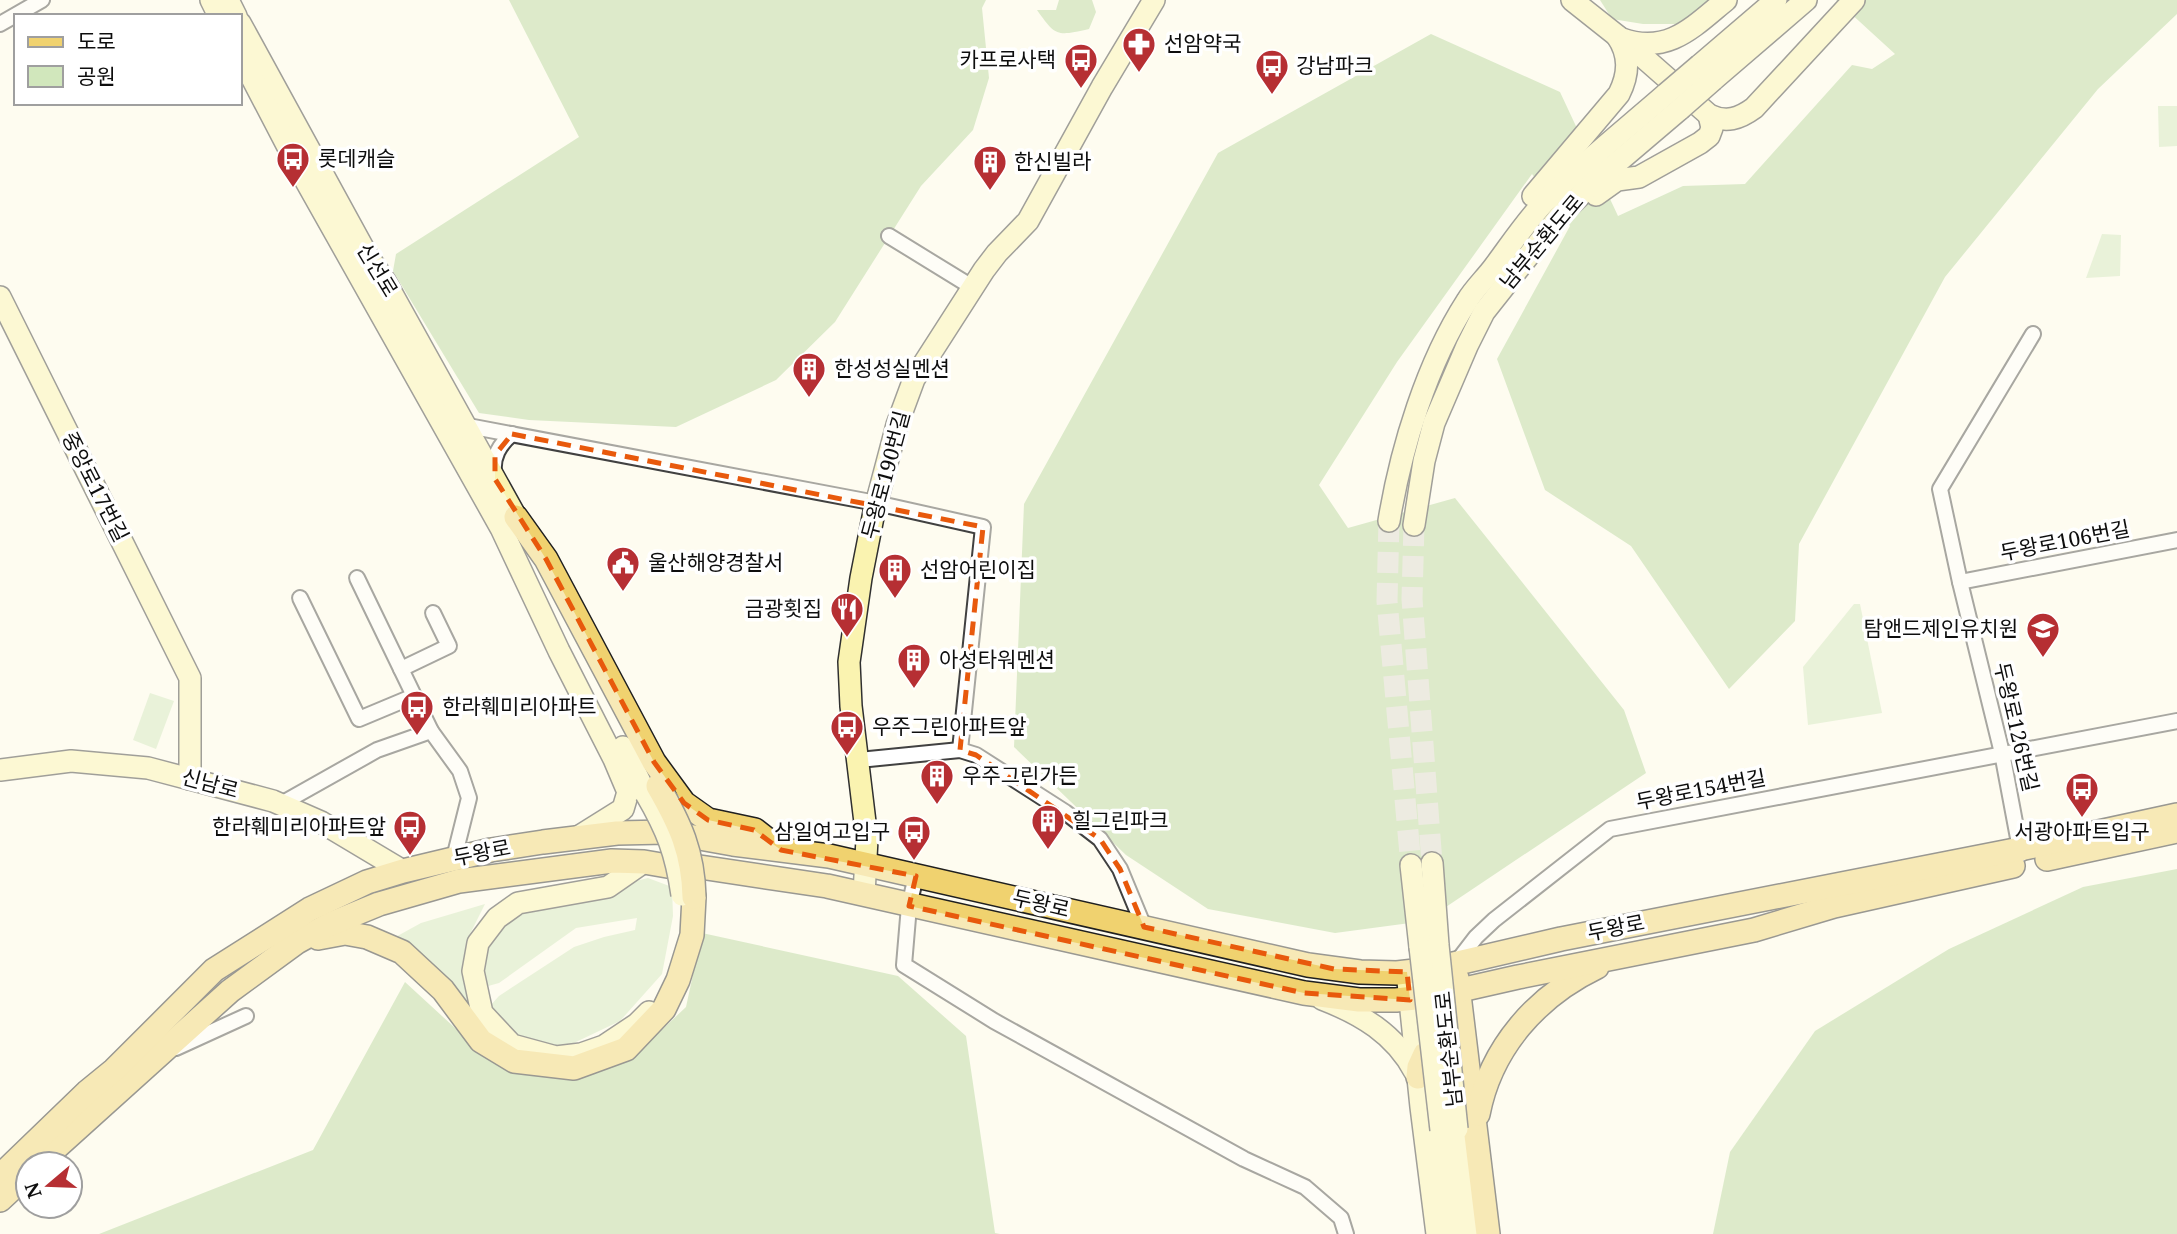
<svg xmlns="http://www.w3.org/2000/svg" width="2177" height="1234" font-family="'Noto Serif','Noto Sans KR',serif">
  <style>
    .green { fill: #d1e7bc }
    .forest { fill: #b5d69c }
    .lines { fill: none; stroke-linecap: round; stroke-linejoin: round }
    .secondary-tunnel { stroke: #dad8ce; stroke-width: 21; stroke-dasharray: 21 10; stroke-linecap: butt }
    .street-casing { stroke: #414141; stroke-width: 18 }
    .secondary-casing { stroke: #303030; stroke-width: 24 }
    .primary-casing { stroke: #1f1f1f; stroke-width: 26 }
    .street { stroke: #fff; stroke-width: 14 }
    .secondary { stroke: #faf3b0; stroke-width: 21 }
    .primary { stroke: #f0d26f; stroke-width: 23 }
    .secondary-bridge-casing { stroke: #303030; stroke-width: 24; stroke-linecap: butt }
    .primary-bridge-casing { stroke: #1f1f1f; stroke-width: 26; stroke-linecap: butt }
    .secondary-bridge { stroke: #faf3b0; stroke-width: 21 }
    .primary-bridge { stroke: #f0d26f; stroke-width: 23 }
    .marked { fill: none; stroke: #e8590c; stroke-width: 5; stroke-dasharray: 14 9; stroke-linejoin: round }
    .labels { text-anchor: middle; stroke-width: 7; stroke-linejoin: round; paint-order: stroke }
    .poi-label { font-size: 21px; fill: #0e0e0e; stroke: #fff; text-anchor: start }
    .street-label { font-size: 21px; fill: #0e0e0e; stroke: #fff }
  </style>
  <rect width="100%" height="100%" fill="#fefcf0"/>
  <g class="green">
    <path d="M2158,106H2177V146L2159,147Z"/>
    <path d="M2102,234L2121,235L2120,276L2086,278Z"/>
    <path d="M1854,604H1860L1882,713L1808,725L1803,667Z"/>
    <path d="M150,693L174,701L156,749L133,740Z"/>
    <path d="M648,878L672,887L673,916L662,974L620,1021L557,1051L524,1048L489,1007L499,996L574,947L604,937L635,930L637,918L576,928L499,983L481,988L482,955L495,928L521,909Z"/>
    <path d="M485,904L466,942L463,980L476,1021L392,939L421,923Z"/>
  </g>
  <g class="forest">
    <path d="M509,0H986L982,8L989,78L973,130L921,186L835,322L776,380L676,427L529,420L479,413L393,271L396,254L579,137Z"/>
    <path d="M1059,0H1092L1096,12L1089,29C1057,36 1056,37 1037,10H1056Z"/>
    <path d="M1600,0H1711L1685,24H1643L1612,19Z"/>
    <path d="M1836,0H2177V14L2098,89L1945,277L1799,544L1795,621L1729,689L1631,546L1545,490L1497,359L1570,226L1532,174L1397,362L1319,485L1348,528L1455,498L1624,710L1646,773L1425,921L1335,933L1208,909L1126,855L1014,747L1024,504L1218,153L1431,34L1560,92L1618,216L1683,186L1745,184L1852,65L1872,69L1895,54Z"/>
    <path d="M2177,869V1234H1713L1730,1152L1815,1031L1949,949L2083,887Z"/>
    <path d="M702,933L898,976L966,1036L995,1233L1000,1234H99L313,1150L405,982L479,1050L567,1076L630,1060L686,1007Z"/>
  </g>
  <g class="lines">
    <g class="secondary-tunnel">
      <path d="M1389,521L1387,601L1411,865"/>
      <path d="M1414,525L1412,599L1432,863"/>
    </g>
    <defs>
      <g id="street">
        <path d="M0,24L42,0"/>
        <path d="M889,236L972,287"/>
        <path d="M463,425L876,503L983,527L960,750"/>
        <path d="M494,474C492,457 499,445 512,434"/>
        <path d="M357,578L431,731"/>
        <path d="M1960,582L2177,540"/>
        <path d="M300,598L359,719L414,696"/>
        <path d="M401,669L449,646L433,613"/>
        <path d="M859,760L960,750L976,755L1065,812L1100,839L1120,869L1144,927"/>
        <path d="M281,804L377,750L431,731L460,771L469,798L454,858"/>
        <path d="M2021,854L2002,753L1960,582L1940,489L2033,334"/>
        <path d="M916,876L909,906L904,965L994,1021L1244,1159L1305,1187L1341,1218L1346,1234"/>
        <path d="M1456,963L1476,937L1494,920L1610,829L2177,721"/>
        <path d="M176,1048L246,1016"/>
      </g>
      <g id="secondary">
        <path d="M211,0L219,16"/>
        <path d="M228,0L236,16"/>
        <path d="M1572,0L1635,50L1709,115C1726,123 1739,119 1754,108L1854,0"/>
        <path d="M240,23L367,255L385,281L516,517"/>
        <path d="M1622,39C1668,55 1693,27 1726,0"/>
        <path d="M240,55L302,174L501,528L559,651L614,759L628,792L623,809L575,839"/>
        <path d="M1700,65L1776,0"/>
        <path d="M1713,80L1806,0"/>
        <path d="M1596,195L1617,180L1639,177L1700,143L1709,136L1712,128L1709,115"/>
        <path d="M1533,196L1619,94C1629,74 1630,55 1617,36"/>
        <path d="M0,297L190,678V779"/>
        <path d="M1389,521C1401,448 1427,363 1467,301C1474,289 1485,279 1494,267C1512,243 1528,218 1550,196C1587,160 1627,128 1666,94"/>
        <path d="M1414,525L1424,461L1434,423L1467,346L1484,312L1563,212L1593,183L1680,109"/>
        <path d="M623,747L646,794"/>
        <path d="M0,770L71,761L148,768L273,801L321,822L403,871"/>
        <path d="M644,862L608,887L518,903L497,918L478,943L473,971L482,1013L512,1045L556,1057L581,1054L604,1046L637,1024L649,1012"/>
        <path d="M1432,863L1438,945"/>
        <path d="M1411,865L1420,947"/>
        <path d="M864,894L867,839L851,706L849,662L861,578L874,512L897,425L914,379L984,270L997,253L1028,221L1102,87L1154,0"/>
        <path d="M1407,972L1421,1107L1437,1234"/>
        <path d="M1322,999C1361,1014 1395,1034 1415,1072"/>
        <path d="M1457,1129L1470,1234"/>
        <path d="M1441,1130L1454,1234"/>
      </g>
      <g id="primary">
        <path d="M516,517L546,559L654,762L684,803L708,820L755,830L778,848"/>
        <path d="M2047,859L2177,831"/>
        <path d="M318,938L345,933L367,937L402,952L443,990L481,1041L514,1061L574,1068L626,1049L664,1009L678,980L692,935L694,897"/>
        <path d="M1457,978L1488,1234"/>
        <path d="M1418,1077L1419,1067L1425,1054L1438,1048L1448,1049"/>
        <path d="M1478,1114C1491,1047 1537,996 1597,967"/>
        <path d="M38,1164L230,991L297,942L328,925L379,904L459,881L612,861L644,862L673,867H700L827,886L1304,993L1359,1000H1396L1434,996L1518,977L1754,930L1834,906L2013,866"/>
        <path d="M0,1176L87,1092L114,1070L214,970L310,909L367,882L403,871L491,850L543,842L617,833L666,832L733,844L829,856L1308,965L1360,972L1397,973L1432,969L1561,939L2020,849L2177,815"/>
        <path d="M0,1200L28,1174"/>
      </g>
    </defs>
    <use href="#street" class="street-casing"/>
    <use href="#secondary" class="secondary-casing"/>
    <use href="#primary" class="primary-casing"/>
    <use href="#street" class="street"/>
    <use href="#secondary" class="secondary"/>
    <use href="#primary" class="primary"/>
    <defs>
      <g id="secondary-bridge">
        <path d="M1666,94L1700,65"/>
        <path d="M1680,109L1713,80"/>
        <path d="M646,794C667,830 676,853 682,895"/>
        <path d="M1438,945L1457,1129"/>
        <path d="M1420,947L1441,1130"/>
      </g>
      <path id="primary-bridge" d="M658,786C680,824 693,852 694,897"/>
    </defs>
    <use href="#secondary-bridge" class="secondary-bridge-casing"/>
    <use href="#primary-bridge" class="primary-bridge-casing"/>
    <use href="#secondary-bridge" class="secondary-bridge"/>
    <use href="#primary-bridge" class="primary-bridge"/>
  </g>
  <path d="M0 0H2177V1234H0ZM512,434L983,527L960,750L976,755L1100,839L1120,869L1144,927L1334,969L1407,972L1410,1000L1304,993L909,906L916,876L781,850L754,830L708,820L684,803L654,762L546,559L495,479V455Z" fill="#fefcf0" fill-opacity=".55" fill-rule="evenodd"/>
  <path class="marked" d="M512,434L983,527L960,750L976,755L1100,839L1120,869L1144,927L1334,969L1407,972L1410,1000L1304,993L909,906L916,876L781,850L754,830L708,820L684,803L654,762L546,559L495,479V455Z"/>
  <defs>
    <symbol id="pharmacy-pin" viewBox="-11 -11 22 30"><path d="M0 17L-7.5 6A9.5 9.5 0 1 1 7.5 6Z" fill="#b62f33" stroke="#fff"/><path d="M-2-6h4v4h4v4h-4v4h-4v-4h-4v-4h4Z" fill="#fff"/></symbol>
    <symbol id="bus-pin" viewBox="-11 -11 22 30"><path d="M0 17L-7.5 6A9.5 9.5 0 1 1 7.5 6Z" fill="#b62f33" stroke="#fff"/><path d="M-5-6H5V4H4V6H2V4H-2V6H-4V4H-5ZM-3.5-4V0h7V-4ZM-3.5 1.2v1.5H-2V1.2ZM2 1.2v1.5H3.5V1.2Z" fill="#fff"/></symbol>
    <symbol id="building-pin" viewBox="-11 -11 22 30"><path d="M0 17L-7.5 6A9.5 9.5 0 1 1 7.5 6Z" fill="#b62f33" stroke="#fff"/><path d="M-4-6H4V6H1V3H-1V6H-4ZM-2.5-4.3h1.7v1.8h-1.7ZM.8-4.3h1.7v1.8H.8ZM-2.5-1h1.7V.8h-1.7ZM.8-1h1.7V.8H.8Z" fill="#fff"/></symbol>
    <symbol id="civic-pin" viewBox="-11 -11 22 30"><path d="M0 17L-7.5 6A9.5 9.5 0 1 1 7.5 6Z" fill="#b62f33" stroke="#fff"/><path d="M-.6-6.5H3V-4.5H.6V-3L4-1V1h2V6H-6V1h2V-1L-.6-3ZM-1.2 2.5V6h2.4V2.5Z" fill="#fff"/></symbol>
    <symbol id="restaurant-pin" viewBox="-11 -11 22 30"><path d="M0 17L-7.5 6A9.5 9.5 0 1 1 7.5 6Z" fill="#b62f33" stroke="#fff"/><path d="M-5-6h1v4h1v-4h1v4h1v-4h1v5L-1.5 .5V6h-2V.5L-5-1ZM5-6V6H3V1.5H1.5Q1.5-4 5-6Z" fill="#fff"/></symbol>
    <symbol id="school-pin" viewBox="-11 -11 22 30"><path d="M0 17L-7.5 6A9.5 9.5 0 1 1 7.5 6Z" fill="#b62f33" stroke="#fff"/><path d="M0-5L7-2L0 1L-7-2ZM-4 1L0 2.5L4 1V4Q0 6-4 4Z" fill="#fff"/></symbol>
  </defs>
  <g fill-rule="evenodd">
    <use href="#pharmacy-pin" x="1120" y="25" width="38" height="52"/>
    <use href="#bus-pin" x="1062" y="41" width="38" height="52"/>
    <use href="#bus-pin" x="1253" y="47" width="38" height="52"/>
    <use href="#bus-pin" x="274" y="140" width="38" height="52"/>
    <use href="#building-pin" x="971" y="143" width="38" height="52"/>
    <use href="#building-pin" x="790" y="350" width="38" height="52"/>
    <use href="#civic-pin" x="604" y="544" width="38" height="52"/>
    <use href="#building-pin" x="876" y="551" width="38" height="52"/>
    <use href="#restaurant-pin" x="828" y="590" width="38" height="52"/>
    <use href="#school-pin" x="2024" y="610" width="38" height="52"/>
    <use href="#building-pin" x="895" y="641" width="38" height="52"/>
    <use href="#bus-pin" x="398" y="688" width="38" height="52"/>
    <use href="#bus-pin" x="828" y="708" width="38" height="52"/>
    <use href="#building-pin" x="918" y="757" width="38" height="52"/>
    <use href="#bus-pin" x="2063" y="770" width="38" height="52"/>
    <use href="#building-pin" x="1029" y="802" width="38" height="52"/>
    <use href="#bus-pin" x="391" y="808" width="38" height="52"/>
    <use href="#bus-pin" x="895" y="813" width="38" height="52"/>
  </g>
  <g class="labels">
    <g class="poi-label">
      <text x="1164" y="51">선암약국</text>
      <text x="1056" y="67" text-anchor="end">카프로사택</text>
      <text x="1296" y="73">강남파크</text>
      <text x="318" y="166">롯데캐슬</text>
      <text x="1014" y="169">한신빌라</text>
      <text x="834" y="376">한성성실멘션</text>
      <text x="648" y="570">울산해양경찰서</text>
      <text x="920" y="577">선암어린이집</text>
      <text x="822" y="616" text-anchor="end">금광횟집</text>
      <text x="2018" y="636" text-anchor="end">탐앤드제인유치원</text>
      <text x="939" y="667">아성타워멘션</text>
      <text x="442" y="714">한라훼미리아파트</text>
      <text x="872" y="734">우주그린아파트앞</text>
      <text x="962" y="783">우주그린가든</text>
      <text x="1072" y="828">힐그린파크</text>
      <text x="386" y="834" text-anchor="end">한라훼미리아파트앞</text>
      <text x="890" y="839" text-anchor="end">삼일여고입구</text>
      <text x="2082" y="839" text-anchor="middle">서광아파트입구</text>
    </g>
    <g class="street-label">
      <text transform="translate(1542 242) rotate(-50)" y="7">남부순환도로</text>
      <text transform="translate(377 270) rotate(59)" y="7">신선로</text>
      <text transform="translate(886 475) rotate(-75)" y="7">두왕로190번길</text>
      <text transform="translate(95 487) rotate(63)" y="7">중앙로17번길</text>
      <text transform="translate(2065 541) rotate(-11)" y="7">두왕로106번길</text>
      <text transform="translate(2016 727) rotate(77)" y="7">두왕로126번길</text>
      <text transform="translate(210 784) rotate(15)" y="7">신남로</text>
      <text transform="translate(1701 790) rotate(-11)" y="7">두왕로154번길</text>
      <text transform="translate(482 853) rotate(-11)" y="7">두왕로</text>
      <text transform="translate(1041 904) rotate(13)" y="7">두왕로</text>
      <text transform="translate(1616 928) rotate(-11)" y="7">두왕로</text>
      <text transform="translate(1449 1049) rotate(-96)" y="7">남부순환도로</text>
    </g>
  </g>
  <rect x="14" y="14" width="228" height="91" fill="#ffffff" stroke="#9f9f9f" stroke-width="2"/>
  <rect x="28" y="37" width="35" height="10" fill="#f0d26f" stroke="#9f9f9f" stroke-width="2"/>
  <text x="77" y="49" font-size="21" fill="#0e0e0e">도로</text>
  <rect x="28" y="66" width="35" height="21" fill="#d1e7bc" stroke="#9f9f9f" stroke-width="2"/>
  <text x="77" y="84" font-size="21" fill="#0e0e0e">공원</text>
  <g transform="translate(49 1185) rotate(251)"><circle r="33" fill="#ffffff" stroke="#9f9f9f" stroke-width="2"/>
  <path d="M0-5L12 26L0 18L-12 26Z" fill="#b62f33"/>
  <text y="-10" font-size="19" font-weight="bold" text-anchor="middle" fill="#0e0e0e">N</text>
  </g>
</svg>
